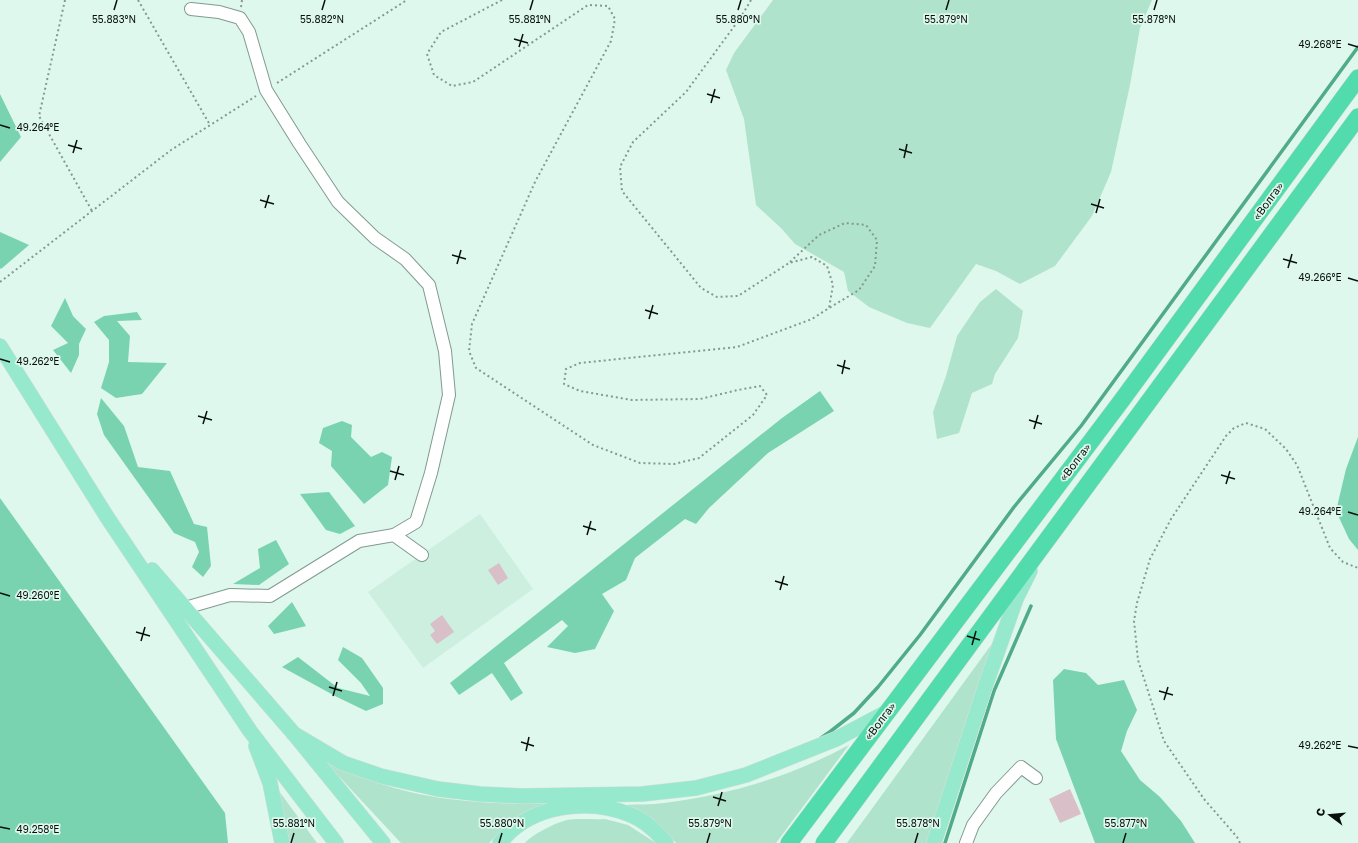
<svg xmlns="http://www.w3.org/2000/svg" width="1358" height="843" font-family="'Golos Text',sans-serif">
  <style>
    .built { fill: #cdefe0 }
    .green { fill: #afe3cc }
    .forest { fill: #79d3b0 }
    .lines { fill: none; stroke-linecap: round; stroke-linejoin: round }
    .stream { stroke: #50ab89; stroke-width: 3.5 }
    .building { fill: #d9c0c8 }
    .minor-casing { stroke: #829a8f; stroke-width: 14 }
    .major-casing { stroke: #dcdedd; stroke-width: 16 }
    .highway-casing { stroke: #dcdedd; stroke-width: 18 }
    .path { stroke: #869890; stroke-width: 2; stroke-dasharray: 2 3; stroke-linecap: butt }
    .minor { stroke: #fff; stroke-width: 12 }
    .major { stroke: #97e9cd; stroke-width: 15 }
    .highway { stroke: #52dbac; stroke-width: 17 }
    .ticks { fill: none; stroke: #08100d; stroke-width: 1.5 }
    .labels { text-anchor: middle; stroke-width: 3.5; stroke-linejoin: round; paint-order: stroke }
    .street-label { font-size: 11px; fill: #08100d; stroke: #dff8ed }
    .ticks-label { font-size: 10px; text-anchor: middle; fill: #08100d; stroke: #dff8ed; stroke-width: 3.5; stroke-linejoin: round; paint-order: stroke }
  </style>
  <rect width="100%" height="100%" fill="#dff8ed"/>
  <path class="built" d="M480,514L533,589L423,668L368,592Z"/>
  <g class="green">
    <path d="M773,0H1152L1140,28L1130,85L1111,172L1092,216L1055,266L1020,284L996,271L976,264L930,328L907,323L869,307L848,291L844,272L795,244L782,229L756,205L744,119L726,70L734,53Z"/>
    <path d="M996,289L1023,311L1018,338L995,374L992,384L972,393L959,433L937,439L933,412L946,376L957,336L980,302Z"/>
    <path d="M994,641L928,843H847Z"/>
    <path d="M849,745L776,843H676L661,827L625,805C638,804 651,805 664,803C729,795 792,776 849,745Z"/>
    <path d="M319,755C335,763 351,773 368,779C427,802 493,805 555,803L506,826L489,843H401Z"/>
    <path d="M279,791L317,843H288Z"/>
    <path d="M605,819L628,825L656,843H525C533,834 555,823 567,820C578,818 594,820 605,819Z"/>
  </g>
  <g class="forest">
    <path d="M0,94L21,137L0,162Z"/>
    <path d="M0,232L29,245L1,269L0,268Z"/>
    <path d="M65,298L73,316L86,329L79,344V355L71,373L53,350L68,343L51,326Z"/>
    <path d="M137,312L142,320L117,321L130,336L128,362L167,363L142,394L116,398L101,388L109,362V340L94,322L104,316Z"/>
    <path d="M820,391L834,411L768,453L709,508L696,524L685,519L635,558L626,580L602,594L614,611L595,649L575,653L547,647L568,626L562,620L504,663L523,693L511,701L492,673L459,695L450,683L782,418Z"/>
    <path d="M101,398L124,426L138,467L170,471L194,524L207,527L211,566L203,577L192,567L199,552L195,542L174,533L104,435L97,414Z"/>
    <path d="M342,421L352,425L351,437L371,457L382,452L392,457L388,485L364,504L331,466L332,451L319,443L323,428Z"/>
    <path d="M1358,437V550L1349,539L1336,511L1346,469Z"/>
    <path d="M329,492L355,526L340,534L326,530L300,494Z"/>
    <path d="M0,498L225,813L228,843H0Z"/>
    <path d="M276,540L289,564L259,585L233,584L260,568L258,549Z"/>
    <path d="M292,602L306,626L274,634L268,626Z"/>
    <path d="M343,647L362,658L383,688V704L366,711L337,697L282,667L298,657L338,688L370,696L361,683L338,660Z"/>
    <path d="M1064,669L1086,673L1098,685L1124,680L1137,710L1127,731L1121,751L1140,780L1160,797L1181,821L1195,843H1095L1056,739L1053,680Z"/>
  </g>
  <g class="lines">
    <g class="stream">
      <path d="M821,738L831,731L854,713L878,687L920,635L1014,507L1081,426L1358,47"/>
      <path d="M945,843L994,691L1031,606"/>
    </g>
  </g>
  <g class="building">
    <path d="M499,563L508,578L498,585L488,570Z"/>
    <path d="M442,615L454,632L437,644L430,635L435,631L430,624Z"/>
    <path d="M1070,789L1081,814L1060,823L1049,799Z"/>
  </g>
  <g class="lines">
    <defs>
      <g id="minor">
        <path d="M191,9L219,12L240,18L249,32L266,90L299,143L338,202L375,238L405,259L429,285L445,351L449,395L431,473L416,522L394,535"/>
        <path d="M185,608L230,595L270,596L359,541L394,535L422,555"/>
        <path d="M966,843L973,825L996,793L1021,767L1036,778"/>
      </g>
      <g id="major">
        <path d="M0,346L107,517L250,731L336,843"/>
        <path d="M152,570L294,734L383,843"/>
        <path d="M294,734L343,763L381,776L438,789L480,794L521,796L642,794L696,788L746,775L836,739L887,712"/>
        <path d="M256,746L270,783L282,843"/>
        <path d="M500,843C529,805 588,797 631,815C646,821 656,831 666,843"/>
        <path d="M934,843L985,687L1016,599L1030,571"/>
      </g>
      <g id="highway">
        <path d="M789,843L1122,400L1358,78"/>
        <path d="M824,843L1358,117"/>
      </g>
    </defs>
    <use href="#minor" class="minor-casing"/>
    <use href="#major" class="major-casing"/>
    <use href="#highway" class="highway-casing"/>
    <g class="path">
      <path d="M65,0L39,116L92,211"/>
      <path d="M138,0L210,125"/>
      <path d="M502,0L441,32L427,54L434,75L452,86L473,82L588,5L608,6L615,19L611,41L535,182L472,324L469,351L476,368L593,445L640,463L674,464L699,458L753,415L767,395L760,386L738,390L700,399L632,400L580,391L564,384L566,369L580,363L737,347L812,319L829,308L833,285L827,266L812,257L789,263L738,296L717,297L701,288L622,191L620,167L633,142L686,92L741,17L751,0"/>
      <path d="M241,7L242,0"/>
      <path d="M277,83L407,0"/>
      <path d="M790,262L819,235L845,223L866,225L877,240L875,266L859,290L829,308"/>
      <path d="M0,282L171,150L256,96"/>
      <path d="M1240,843L1237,837L1204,799L1164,741L1138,660L1134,621L1137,603L1150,559L1171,519L1226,436L1234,428L1246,423L1265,429L1286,449L1297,465L1330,548L1343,562L1358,568"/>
    </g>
    <use href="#minor" class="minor"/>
    <use href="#major" class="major"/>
    <use href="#highway" class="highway"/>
  </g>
  <path class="ticks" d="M114,10L117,0M322,10L325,0M530,10L533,0M738,10L741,0M946,10L949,0M1154,10L1157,0M514,39L528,43M1348,44L1358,47M519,47L523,34M707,94L720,98M711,103L715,89M0,125L10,128M68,145L82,149M899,149L912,153M73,153L77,140M904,158L907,144M260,200L274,204M1091,204L1104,208M265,208L269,195M1096,213L1100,199M452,255L466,259M1283,259L1297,263M457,264L461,250M1288,268L1292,254M1348,278L1358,281M645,310L658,314M649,319L653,305M0,359L10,362M837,365L850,369M842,374L845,360M198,416L212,420M1029,420L1042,424M203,424L207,411M1034,429L1038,415M390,471L404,475M1221,475L1235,479M395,480L399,466M1226,484L1230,471M1348,512L1358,515M583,526L596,530M587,535L591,521M775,581L788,585M780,590L784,576M0,593L10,596M136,632L150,636M967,636L980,640M141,641L145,627M972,645L976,631M329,687L342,691M1159,691L1173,695M333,696L337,682M1164,700L1168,687M521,742L534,746M1348,746L1358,748M526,751L529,737M713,797L726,801M718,806L722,792M0,827L10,829M291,843L294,833M499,843L502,833M707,843L710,833M915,843L918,833M1123,843L1126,833"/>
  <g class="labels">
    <g class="street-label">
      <text transform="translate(1268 201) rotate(-54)" y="4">«Волга»</text>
      <text transform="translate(1075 462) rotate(-53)" y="4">«Волга»</text>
      <text transform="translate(880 721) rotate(-53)" y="4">«Волга»</text>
    </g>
  </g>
  <g class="ticks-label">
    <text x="114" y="23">55.883°N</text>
    <text x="322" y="23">55.882°N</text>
    <text x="530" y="23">55.881°N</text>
    <text x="738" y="23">55.880°N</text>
    <text x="946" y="23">55.879°N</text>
    <text x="1154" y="23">55.878°N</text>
    <text x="1320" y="48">49.268°E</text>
    <text x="38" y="131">49.264°E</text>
    <text x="1320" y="281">49.266°E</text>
    <text x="38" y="365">49.262°E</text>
    <text x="1320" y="515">49.264°E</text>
    <text x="38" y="599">49.260°E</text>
    <text x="1320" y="749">49.262°E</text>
    <text x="294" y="827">55.881°N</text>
    <text x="502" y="827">55.880°N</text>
    <text x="710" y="827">55.879°N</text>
    <text x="918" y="827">55.878°N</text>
    <text x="1126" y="827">55.877°N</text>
    <text x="38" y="833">49.258°E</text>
  </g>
  <g transform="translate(1330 815) rotate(286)" stroke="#dff8ed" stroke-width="3" paint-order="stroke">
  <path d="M0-3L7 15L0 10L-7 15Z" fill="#08100d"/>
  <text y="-6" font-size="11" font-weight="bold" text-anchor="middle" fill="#08100d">С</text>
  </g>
</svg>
